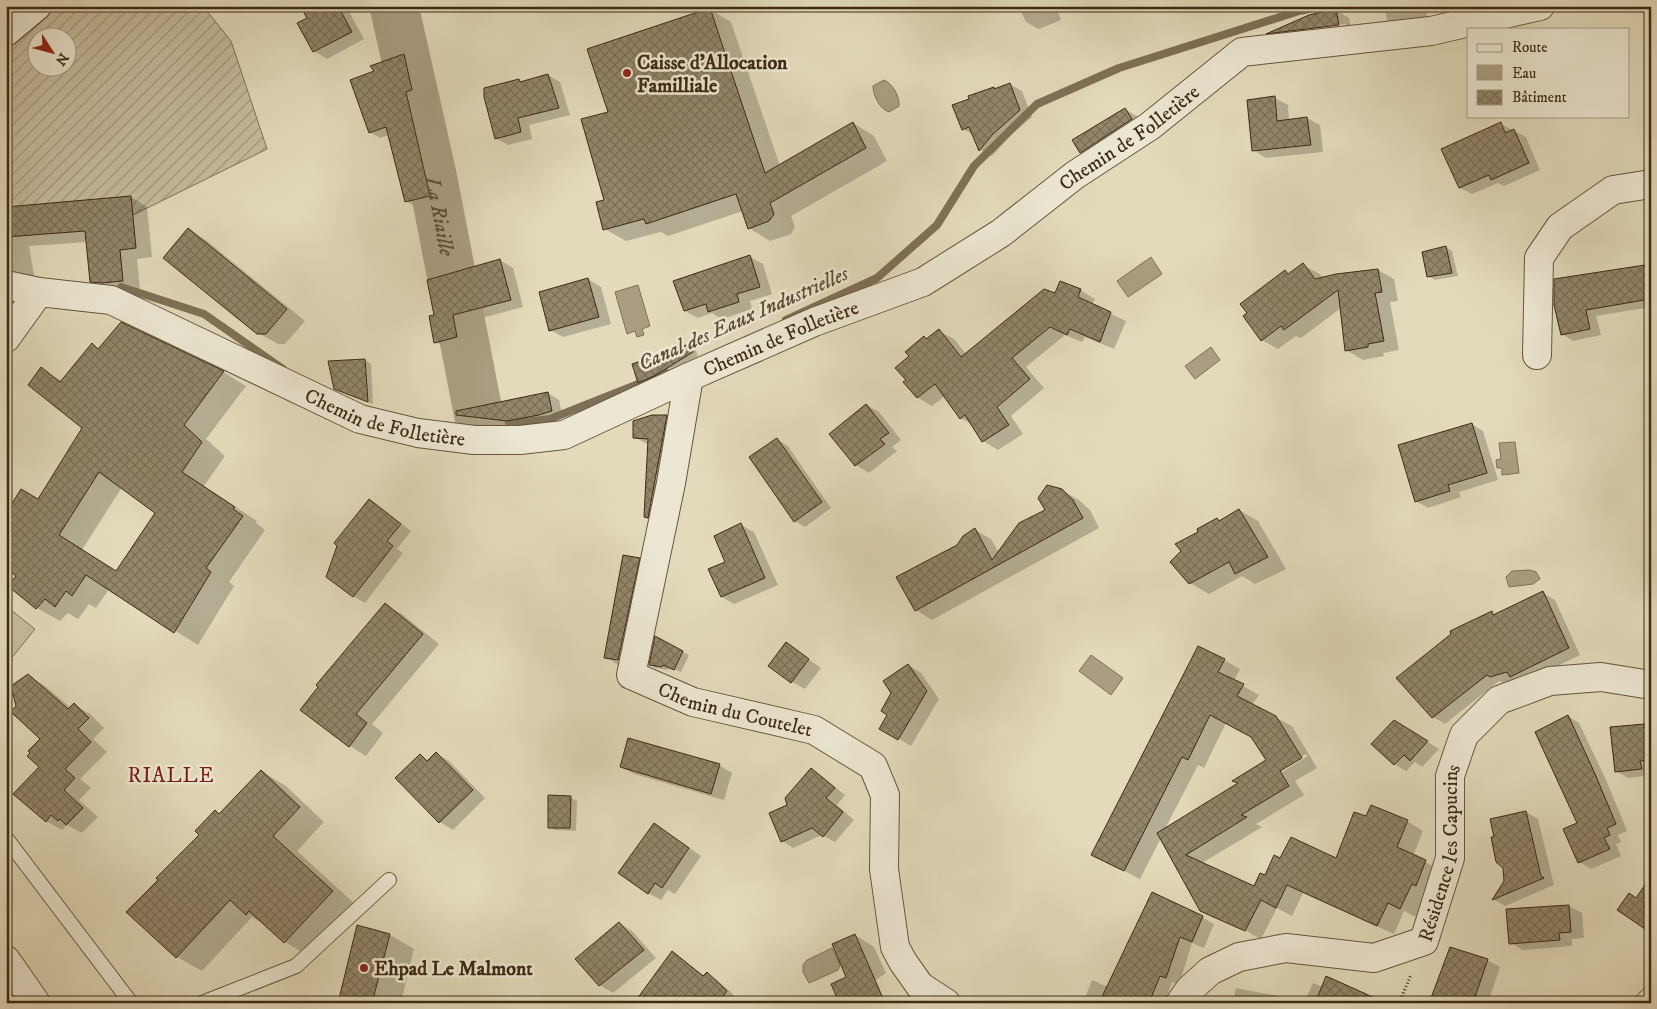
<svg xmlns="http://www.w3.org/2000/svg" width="1657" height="1009" font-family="'IM FELL DW Pica',serif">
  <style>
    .garden { fill: url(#garden-furrows); stroke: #82735a; fill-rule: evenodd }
    .pitch { fill: #c6bc9e; stroke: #82735a }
    .water { fill: #aa9e82; stroke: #7e7056 }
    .shadow { fill: #0003; fill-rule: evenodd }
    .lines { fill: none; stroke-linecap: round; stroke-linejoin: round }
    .stream { stroke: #7e7056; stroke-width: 8 }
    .river { stroke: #aa9e82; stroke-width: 49 }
    .building { fill: url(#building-cross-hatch); stroke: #3d2a15; fill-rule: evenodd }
    .lane-casing { stroke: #66563e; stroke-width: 16 }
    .street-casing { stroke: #66563e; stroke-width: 30 }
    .secondary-casing { stroke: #3d2a15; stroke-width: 30 }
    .path { stroke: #3d2a15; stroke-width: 3; stroke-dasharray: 1 2.5; stroke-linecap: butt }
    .lane { stroke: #ece7d2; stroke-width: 14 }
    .street { stroke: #ece7d2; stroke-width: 28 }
    .secondary { stroke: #ece7d2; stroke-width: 28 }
    .poi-dot { fill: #8f2418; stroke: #ece7d2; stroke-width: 2 }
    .labels { text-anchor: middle; stroke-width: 5; stroke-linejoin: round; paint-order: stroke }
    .poi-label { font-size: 20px; font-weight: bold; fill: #3d2a15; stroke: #ece7d2; text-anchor: start }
    .street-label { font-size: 20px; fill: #3d2a15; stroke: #ece7d2 }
    .water-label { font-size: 21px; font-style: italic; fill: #5e4d36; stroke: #ece7d2 }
    .neighbourhood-label { font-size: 21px; letter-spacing: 1px; fill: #7a1f14; stroke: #ece7d2 }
  </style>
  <defs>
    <pattern id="garden-furrows" width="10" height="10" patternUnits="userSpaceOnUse" patternTransform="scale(1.25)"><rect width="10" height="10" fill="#c6bc9e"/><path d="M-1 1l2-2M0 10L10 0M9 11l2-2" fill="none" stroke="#a29980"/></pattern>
    <pattern id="building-cross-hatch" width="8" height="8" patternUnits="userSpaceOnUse" patternTransform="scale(1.25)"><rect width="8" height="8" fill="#93866b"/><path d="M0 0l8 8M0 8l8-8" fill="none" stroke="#796e57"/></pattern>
  </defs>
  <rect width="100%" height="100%" fill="#e2daba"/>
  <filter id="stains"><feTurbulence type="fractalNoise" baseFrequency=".004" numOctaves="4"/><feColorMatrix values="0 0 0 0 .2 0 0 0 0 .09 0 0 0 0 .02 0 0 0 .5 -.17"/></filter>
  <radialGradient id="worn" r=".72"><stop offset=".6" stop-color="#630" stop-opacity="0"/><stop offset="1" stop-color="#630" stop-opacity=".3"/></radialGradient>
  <path class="garden" d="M49,6H203L231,41L267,149L133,215L6,207V47ZM38,38H68V68H38Z"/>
  <path class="pitch" d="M6,606L35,629L6,665Z"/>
  <g class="water">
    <path d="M884,80C893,84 900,97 899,106L889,112C880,109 873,96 873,86Z"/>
    <path d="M1151,257L1162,274L1128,297L1117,281Z"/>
    <path d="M638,285L650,326L642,329L644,335L637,337L635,331L627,334L615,292Z"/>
    <path d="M1211,347L1220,360L1195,379L1185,366Z"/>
    <path d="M1515,442L1519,473L1502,475V468H1497L1496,460L1501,459L1499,443Z"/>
    <path d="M1530,570L1536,572L1540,579L1533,584L1509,587L1506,577L1512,571Z"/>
    <path d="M1091,655L1123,678L1111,695L1079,671Z"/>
    <path d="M832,948L840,965L838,970L809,983L803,972V965L807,960Z"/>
  </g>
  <g class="shadow">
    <path d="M303,6H346L364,39L327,59L314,51L308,18Z"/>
    <path d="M1018,6H1056L1061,20L1039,29L1026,22Z"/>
    <path d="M1384,6H1425L1429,24L1400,27L1387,20Z"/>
    <path d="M709,9L731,22L780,166L853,123L874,136L887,161L791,216L795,227L791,234L770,241L749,228L743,211L668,236L661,232L626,241L605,229L610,113Z"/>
    <path d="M1336,10L1349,18L1352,32L1280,40L1269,34L1309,16ZM1345,24L1346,26L1305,30L1308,28Z"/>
    <path d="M404,56L414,61L421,95L415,97L439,201L416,207L406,201L389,135L380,138L370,132L375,71Z"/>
    <path d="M548,75L560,82L570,115L529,125L532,139L508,145L496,138L519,80L523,82Z"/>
    <path d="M1010,84L1022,91L1032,117L1012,134L992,156L980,150L975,136L963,129L971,99L993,88L996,89Z"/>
    <path d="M1275,98L1288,105L1289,121L1307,118L1320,125L1323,152L1266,158L1253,150Z"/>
    <path d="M1125,109L1138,117L1144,127L1094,159L1081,152Z"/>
    <path d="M1501,124L1526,137L1540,170L1504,186L1498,183L1472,194L1460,188Z"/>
    <path d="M131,197L147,207L152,257L137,259L140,290L120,292L108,291L91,281L87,242L29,246L35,281L6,288V209Z"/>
    <path d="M188,230L207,241L305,321L285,344H278L258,333Z"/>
    <path d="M1446,247L1452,251L1458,276L1435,280L1428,276Z"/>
    <path d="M750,257L763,264L772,294L750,301L752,309L722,319L712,313L698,318L685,311Z"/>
    <path d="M500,260L513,268L523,307L466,322L469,344L448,349L436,342L435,316Z"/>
    <path d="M1303,265L1320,274L1323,279L1378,270L1394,279L1398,301L1390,302L1399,350L1383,353L1384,356L1363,360L1346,350L1341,308L1301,338L1296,336L1278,349L1262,340L1285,272L1290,275Z"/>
    <path d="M1651,266V307L1596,316L1601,335L1573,341L1562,334L1555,280Z"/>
    <path d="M588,279L601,287L611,324L563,337L550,330Z"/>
    <path d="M1080,290L1095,299L1092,305L1126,321L1114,349L1085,337L1082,342L1065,335L1026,367L1044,388L1011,416L1023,434L998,450L983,441L973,425L961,418L945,396L932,406L917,397L907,380L911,356L924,338L928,340L939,331L954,339L966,354L1056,295Z"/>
    <path d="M121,324L223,372L246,386L206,439L225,456L204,486L257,521L256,523L265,530L229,582L234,586L198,645L109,589L96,608L89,604L78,619L68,613L60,621L37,608L18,576L38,500L84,428L41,369L62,381L92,345L100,349ZM122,487L156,513L117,572L82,550Z"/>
    <path d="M689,346L695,349L698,356L663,378L645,386L639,382L633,365Z"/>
    <path d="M365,360L371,364L373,404L335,389Z"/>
    <path d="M548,393L559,400L563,418L537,425L519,427L469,421L457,414Z"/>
    <path d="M867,405L879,412L901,440L892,447L897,451L869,473L856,465L831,434Z"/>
    <path d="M666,417L679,424L658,524L645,517L649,445L634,437Z"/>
    <path d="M1472,424L1483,431L1498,480L1459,492L1461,497L1428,508L1416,501Z"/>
    <path d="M777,440L787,445L831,508L805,527L795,521Z"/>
    <path d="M1061,490L1079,500L1090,510L1099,528L932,620L916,610L958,546L975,530L991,539L999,553L1047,510Z"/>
    <path d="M369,500L380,507L411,531L397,549L403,553L365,603L353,596Z"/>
    <path d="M1239,510L1258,521L1286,569L1255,584L1242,576L1209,594L1190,583L1200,532L1217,519L1220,521Z"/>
    <path d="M741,525L754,532L778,585L734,604L722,597L727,562Z"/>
    <path d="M639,559L652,566L631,667L618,665L606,657Z"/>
    <path d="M1543,593L1555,600L1580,655L1523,683L1517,679L1504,683L1499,681L1445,724L1433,717L1398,678L1491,613L1495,615Z"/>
    <path d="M385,605L402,614L439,644L372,724L383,733L366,756L350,746L302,709Z"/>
    <path d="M656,638L689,655L681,672L669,667L668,670L656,668L650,665Z"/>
    <path d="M786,644L821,668L805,689L792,682Z"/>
    <path d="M1224,660L1240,669L1234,681L1259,695L1252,705L1292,726L1317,768L1295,781L1304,795L1256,824L1262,827L1202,863L1255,887L1281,860H1337L1366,818L1407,821L1423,831L1413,856L1441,870L1416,917L1404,911L1394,934L1303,893L1292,916L1277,908L1261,939L1251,934V933L1214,916V918L1201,910L1161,838L1140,879L1109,863ZM1226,723L1253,737L1268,761L1240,783L1165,829L1198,765L1204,768ZM1306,754L1308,756L1282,772V769Z"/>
    <path d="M909,665L921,673L939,699L911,746L881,728L889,714Z"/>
    <path d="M28,676L44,685L71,708L74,705L90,714L104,728L93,739L107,752L80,779L91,788L79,800L98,817L82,833L67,825L62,830L46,821L41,767L42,739L17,707Z"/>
    <path d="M1568,716L1579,723L1607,782L1627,831L1618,835L1621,842L1616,844L1621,856L1591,869L1579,862L1578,824Z"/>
    <path d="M1645,725L1651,728V775L1628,778L1616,771Z"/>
    <path d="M1406,728L1439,749L1422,767L1415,762L1406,771L1394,764Z"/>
    <path d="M437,754L449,761L485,798L453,830L440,822L397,778L420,755L429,761Z"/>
    <path d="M719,765L732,773L724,800L634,774L621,767Z"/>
    <path d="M811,770L822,776L845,795L837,805L854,820L835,842L822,835L793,848L782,841L789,806Z"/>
    <path d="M261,771L286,786L324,822L297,851L357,906L310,957L285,942L266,925L252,917L202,971L177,957L201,835L215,811L220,814Z"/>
    <path d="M571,798L577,801L576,831L555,830L549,827Z"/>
    <path d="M1526,812L1538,819L1554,885L1505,906L1493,899L1505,881Z"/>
    <path d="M655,824L701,856L675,894L668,890L661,900L648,893Z"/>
    <path d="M1569,906L1582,913L1584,938L1572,939V946L1523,950L1510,943Z"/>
    <path d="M1202,917L1214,924L1204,948L1192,943L1179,984L1172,982L1164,1003H1083L1092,980L1108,987Z"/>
    <path d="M619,923L632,931L656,958L613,993L600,985L577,959Z"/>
    <path d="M358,927L390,935L414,949L401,1003H339Z"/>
    <path d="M855,935L874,947L886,973L866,987Z"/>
    <path d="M672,953L705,976L707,974L717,980L732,993L738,1003H667Z"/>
    <path d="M1487,960L1500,967L1488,1003H1436L1437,1000L1432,998Z"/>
    <path d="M1313,983L1323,987L1377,1003H1304Z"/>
    <path d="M1236,988L1288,998L1297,1003H1232Z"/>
  </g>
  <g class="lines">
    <g class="stream">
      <path d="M121,287L204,314L283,369"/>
      <path d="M786,320L877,278L937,225L974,166L1037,104L1119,68L1299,11L1322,6"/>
      <path d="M479,427L550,419L666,373"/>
    </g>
    <path class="river" id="s1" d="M394,6L432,175L481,427"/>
  </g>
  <g class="building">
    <path d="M300,6H338L352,32L313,52L297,23L307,18Z"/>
    <path d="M710,8L765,173L853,122L866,148L770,203L774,214L769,221L748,229L736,194L646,224L644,219L603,230L596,202L604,200L581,119L608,112L587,49Z"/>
    <path d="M1336,9L1339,25L1266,34L1309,15Z"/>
    <path d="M404,54L412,90L406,92L430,196L405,202L386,127L369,133L350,80L374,71L370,66Z"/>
    <path d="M548,74L559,108L518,118L521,132L495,139L484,97V88L519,79L520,82Z"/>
    <path d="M1010,83L1020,110L992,135L979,151L969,127L962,130L952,105L969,99L968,96L994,87V89Z"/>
    <path d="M1275,96L1277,121L1307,117L1311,145L1252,151L1247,100Z"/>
    <path d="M1125,108L1132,119L1080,153L1072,140Z"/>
    <path d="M1501,122L1505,133L1514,129L1529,163L1491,180L1489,175L1459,188L1441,149Z"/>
    <path d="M131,196L136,248L120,250L123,281L102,283L90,282L85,231L6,237V207Z"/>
    <path d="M188,228L287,309L266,334H257L163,258Z"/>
    <path d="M1446,246L1452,273L1427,277L1422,252Z"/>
    <path d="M750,255L760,287L737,294L739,302L708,312L706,304L684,311L673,281Z"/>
    <path d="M500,259L511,300L453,315L457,337L434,343L429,316L434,315L427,280Z"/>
    <path d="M1303,263L1315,279L1336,274L1378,269L1382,292L1375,293L1384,341L1368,344V347L1345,351L1338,290L1284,330L1281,326L1261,341L1243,316L1247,313L1240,304L1285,270L1288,274Z"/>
    <path d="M1645,265L1650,299L1586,310L1590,329L1561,335L1554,305V279Z"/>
    <path d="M588,278L599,317L549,331L539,292Z"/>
    <path d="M1060,281L1081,289L1078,297L1111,312L1100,342L1070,329L1067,335L1050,327L1012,358L1030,379L997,407L1009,425L982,442L965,415L960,419L935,384L917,398L903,382L906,380L895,368L909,356L905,352L924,336L926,339L939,329L961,357L1044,289L1055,293Z"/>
    <path d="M121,322L224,371L184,425L202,442L182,472L235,507L233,509L243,516L206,568L211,572L174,633L86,575L72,596L66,591L55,607L45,599L36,609L8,586L16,576L6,568V513L21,489L38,499L82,428L28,385L41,367L60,382L92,343L98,349ZM99,472L155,513L116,571L59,535Z"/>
    <path d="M689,344L693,352L656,375L638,383L632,364Z"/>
    <path d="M365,359L368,402L334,389L328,361Z"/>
    <path d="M548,392L552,411L539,415L507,421L456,415V411Z"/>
    <path d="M866,404L889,433L880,439L885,444L855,466L829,434Z"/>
    <path d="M652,415H667L648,518L644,517L648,439L633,438V421Z"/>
    <path d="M1472,423L1487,473L1448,485L1450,491L1415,502L1398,445Z"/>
    <path d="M777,438L822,502L794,522L749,457Z"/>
    <path d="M1047,485L1062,489L1073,500L1083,518L915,611L896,577L957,545L963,536L975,528L992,560L1019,523L1045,510L1038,498Z"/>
    <path d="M369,499L401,524L387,541L393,546L353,597L326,577L337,546L334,543Z"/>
    <path d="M1239,509L1268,557L1235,574L1229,562L1189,584L1170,562L1181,551L1175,544L1198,532L1197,529L1217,518L1219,521Z"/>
    <path d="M741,523L765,578L721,597L708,569L725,562L714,536Z"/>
    <path d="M623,555L640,558L618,660L604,658Z"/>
    <path d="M1543,591L1569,648L1510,677L1507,672L1490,677L1487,675L1432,718L1396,678L1451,634L1450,631L1492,611L1493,615Z"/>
    <path d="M385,603L423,634L356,714L367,723L349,747L300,710L318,687L316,685Z"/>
    <path d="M655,636L683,651L674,670L663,665L662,667L649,665Z"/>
    <path d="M786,642L809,659L791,683L768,666Z"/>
    <path d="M1198,646L1225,659L1218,672L1244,684L1237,696L1276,716L1302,758L1280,771L1289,786L1241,815L1247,817L1186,855L1254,886L1260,873L1265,875L1274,855L1280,858L1291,837L1336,858L1354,812L1366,816L1371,805L1408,820L1397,847L1426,860L1416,886L1412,884L1400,909L1388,903L1377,926L1287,885L1276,908L1261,900L1245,931L1200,911L1157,833L1238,783L1232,781L1266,760L1251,737L1210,715L1188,760L1182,757L1124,871L1091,855Z"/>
    <path d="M908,664L927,691L898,740L879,729L887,715L881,711L891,693L883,681Z"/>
    <path d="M28,674L68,709L74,703L89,718L78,729L91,742L65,769L75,778L64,790L83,808L66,825L60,819L58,821L51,815L46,822L13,794L39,767L27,756L30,753L28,751L40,739L11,712L16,706L11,686Z"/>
    <path d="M1568,715L1595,774L1616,824L1607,828L1610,835L1604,838L1610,849L1578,863L1563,829L1577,823L1535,732Z"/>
    <path d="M1394,720L1428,741L1410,761L1404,755L1394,765L1371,744Z"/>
    <path d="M1645,724V728H1651V760L1640,761L1642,769L1615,772L1610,727Z"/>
    <path d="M628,738L720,764L711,794L620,767Z"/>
    <path d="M436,752L473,790L439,823L395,778L420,754L427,761Z"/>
    <path d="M811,768L835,788L826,798L843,812L823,837L812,828L781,842L769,813L787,805L785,798Z"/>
    <path d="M261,770L300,807L273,836L333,891L284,943L249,911L246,915L230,900L176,958L126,912L158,880L156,878L199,835L195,831L215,810L219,814Z"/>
    <path d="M548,795L571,796L570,828H548Z"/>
    <path d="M1526,811L1541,876L1544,878L1492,900L1504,881L1503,868L1496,862L1491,837H1494L1490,819Z"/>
    <path d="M654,823L689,848L662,888L655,883L648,894L618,873Z"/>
    <path d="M1651,876V933L1617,910L1629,893L1636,898Z"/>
    <path d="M1152,892L1203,916L1192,942L1180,937L1166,978L1160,976L1149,1003H1099Z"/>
    <path d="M1569,905L1571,932L1559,933L1560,940L1509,944L1506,909Z"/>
    <path d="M619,922L644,950L599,986L575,959Z"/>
    <path d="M357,925L390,934L372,1003H338Z"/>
    <path d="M855,934L885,1003H839L831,984L846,977L832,944Z"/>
    <path d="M1450,947L1488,959L1473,1003H1445L1431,998Z"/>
    <path d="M672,951L703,976L707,972L727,991L718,1003H634Z"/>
    <path d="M1326,976L1386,1003H1315Z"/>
  </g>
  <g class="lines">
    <defs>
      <g id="lane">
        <path d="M6,838L131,1003"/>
        <path d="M202,1003L296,966L389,880"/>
      </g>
      <g id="street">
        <path id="s2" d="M6,285L39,292L111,300L360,419L418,433L474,440H520L564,435L689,377L814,322L923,282L1001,233L1075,175L1150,126L1242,52L1431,31L1540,6"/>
        <path d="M6,338L39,292"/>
        <path d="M1537,355L1539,258L1560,227L1613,190L1651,184"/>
        <path id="s3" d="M689,377L671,483L631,675L693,702L814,730L873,766L885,795L884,869L895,947L903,962L920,986L946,1003"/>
        <path d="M6,960L36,1003"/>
        <path id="s4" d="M1180,1003L1189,990L1210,971L1239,957L1286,948L1374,958L1424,941L1450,858V776L1464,735L1499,700L1550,681L1601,677L1651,685"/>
        <path d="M1650,1003L1651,1002"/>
      </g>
      <path id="secondary" d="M6,32L37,6"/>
    </defs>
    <use href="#lane" class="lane-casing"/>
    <use href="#street" class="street-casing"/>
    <use href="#secondary" class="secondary-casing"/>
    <path class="path" d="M1399,1003L1411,975"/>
    <use href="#lane" class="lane"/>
    <use href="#street" class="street"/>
    <use href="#secondary" class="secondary"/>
  </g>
  <g class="poi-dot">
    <circle cx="627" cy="73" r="5"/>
    <circle cx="364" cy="968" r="5"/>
  </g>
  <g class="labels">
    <g class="poi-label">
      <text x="637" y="69">Caisse d'Allocation<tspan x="637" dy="23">Familliale</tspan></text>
      <text x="374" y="975">Ehpad Le Malmont</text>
    </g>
    <g class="street-label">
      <text dy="7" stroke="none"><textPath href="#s2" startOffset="1231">Chemin de Folletière</textPath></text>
      <text dy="7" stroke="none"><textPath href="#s2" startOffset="826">Chemin de Folletière</textPath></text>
      <text dy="7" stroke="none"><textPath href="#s2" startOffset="406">Chemin de Folletière</textPath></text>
      <text dy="7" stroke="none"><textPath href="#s3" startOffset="414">Chemin du Coutelet</textPath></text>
      <text dy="7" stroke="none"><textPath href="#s4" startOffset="356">Résidence les Capucins</textPath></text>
    </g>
    <g class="water-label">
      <text dy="7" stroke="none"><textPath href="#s1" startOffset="215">La Riaille</textPath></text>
      <text transform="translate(743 318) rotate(-24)" y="7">Canal des Eaux Industrielles</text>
    </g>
    <g class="neighbourhood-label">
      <text x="171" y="782">RIALLE</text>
    </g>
  </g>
  <rect width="1657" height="1009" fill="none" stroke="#e2daba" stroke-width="25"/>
  <rect x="8" y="8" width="1642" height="994" fill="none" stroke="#3d2a15" stroke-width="2.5"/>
  <rect x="12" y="12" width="1632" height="984" fill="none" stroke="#3d2a15"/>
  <rect x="1467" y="28" width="162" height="90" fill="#ece7d2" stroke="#a69b86"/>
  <rect x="1477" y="44" width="25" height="8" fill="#ece7d2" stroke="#a69b86"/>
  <text x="1512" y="52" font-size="15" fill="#3d2a15">Route</text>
  <rect x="1477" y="65" width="25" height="15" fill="#aa9e82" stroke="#a69b86"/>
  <text x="1512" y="78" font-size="15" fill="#3d2a15">Eau</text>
  <rect x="1477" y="90" width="25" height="15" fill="url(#building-cross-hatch)" stroke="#a69b86"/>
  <text x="1512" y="102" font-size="15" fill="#3d2a15">Bâtiment</text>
  <g transform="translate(52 52) rotate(126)"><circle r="24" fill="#ece7d2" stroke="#a69b86"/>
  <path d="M0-4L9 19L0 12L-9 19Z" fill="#8f2418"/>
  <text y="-8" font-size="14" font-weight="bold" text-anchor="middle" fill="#3d2a15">N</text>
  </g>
  <rect width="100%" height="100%" filter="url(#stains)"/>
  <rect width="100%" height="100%" fill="url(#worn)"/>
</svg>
